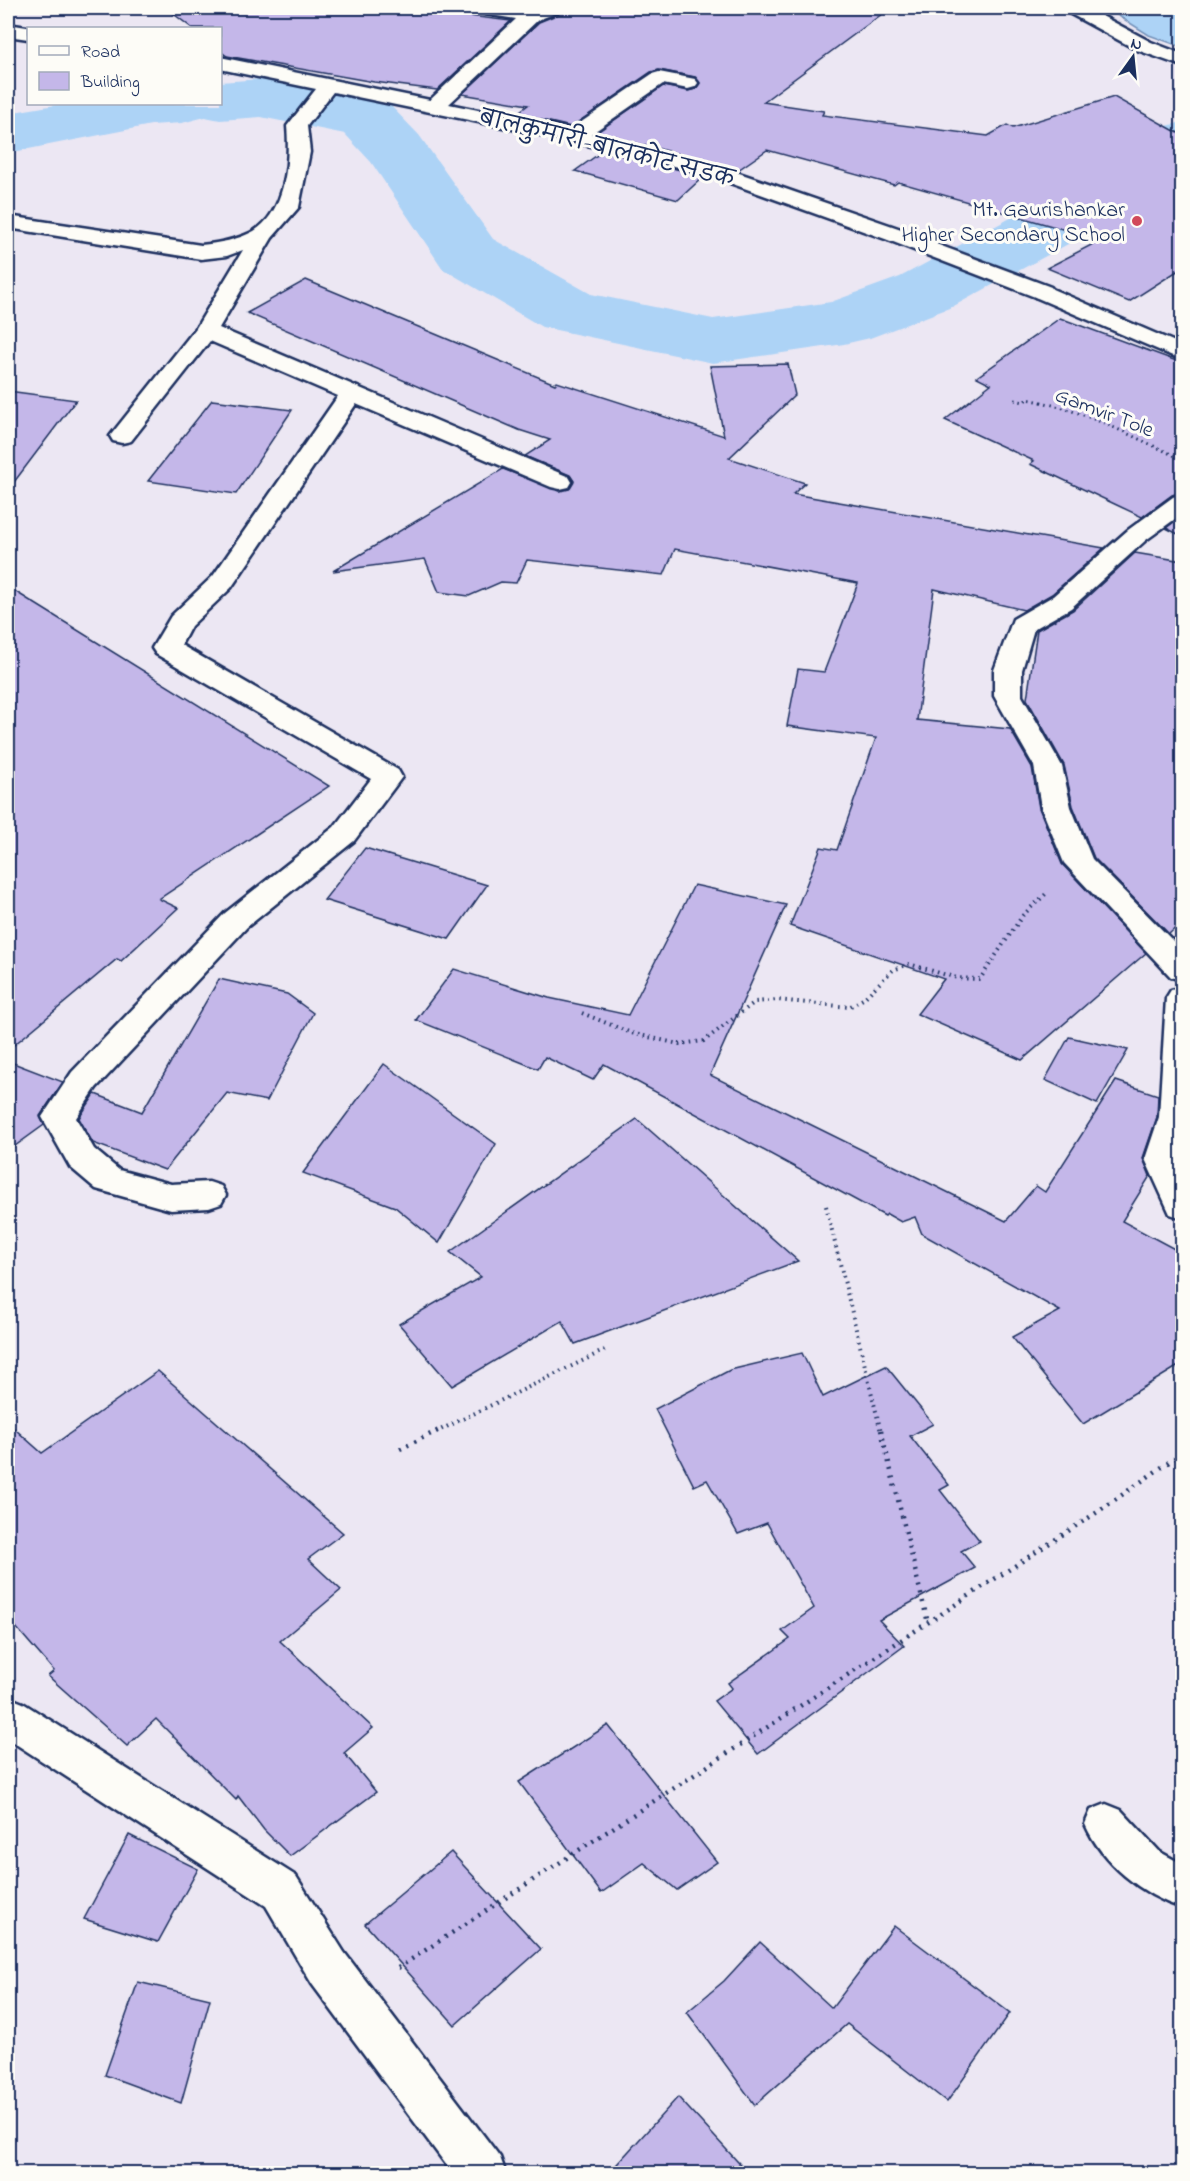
<svg xmlns="http://www.w3.org/2000/svg" width="1190" height="2181" font-family="'Indie Flower','Playpen Sans Deva',sans-serif">
  <style>
    .water { fill: #add3f6; stroke: #7391b9; stroke-width: 1.5 }
    .lines { fill: none; stroke-linecap: round; stroke-linejoin: round }
    .river { fill: #add3f6; fill-rule: evenodd }
    .building { fill: #c4b7e9; stroke: #1b2f5e; stroke-width: 1.5 }
    .minor-casing { stroke: #1b2f5e; stroke-width: 5 }
    .major-casing { stroke: #1b2f5e; stroke-width: 5 }
    .path-far2 { stroke: #1b2f5e; stroke-width: 3; stroke-dasharray: 1.5 4; stroke-linecap: butt }
    .path-far1 { stroke: #1b2f5e; stroke-width: 4; stroke-dasharray: 1.5 4.5; stroke-linecap: butt }
    .path { stroke: #1b2f5e; stroke-width: 4.5; stroke-dasharray: 2 6; stroke-linecap: butt }
    .minor { fill: #fdfcf7; fill-rule: evenodd }
    .major { fill: #fdfcf7; fill-rule: evenodd }
    .poi-dot { fill: #d1495b; stroke: #fdfcf7; stroke-width: 2 }
    .labels { text-anchor: middle; stroke-width: 6; stroke-linejoin: round; paint-order: stroke }
    .far-street-label { font-size: 22px; fill: #1b2f5e; stroke: #fdfcf7 }
    .far-poi-label { font-size: 22px; fill: #1b2f5e; stroke: #fdfcf7; text-anchor: end }
  </style>
  <rect width="100%" height="100%" fill="#ece7f3"/>
  <filter id="ink" filterUnits="userSpaceOnUse"><feTurbulence type="fractalNoise" baseFrequency=".0167" numOctaves="2"/><feDisplacementMap in="SourceGraphic" scale="12" xChannelSelector="R" yChannelSelector="G"/><feConvolveMatrix kernelMatrix="1 2 1 2 8 2 1 2 1" color-interpolation-filters="sRGB"/></filter>
  <g filter="url(#ink)">
    <path class="water" d="M1106,8H1182V47L1149,35Z"/>
    <g class="lines">
      <path class="river" d="M261,79L390,105L419,135L493,239L591,294L713,319L831,302L900,277L1018,214L1159,128L1182,122V170L1068,244L952,307L870,338L844,344L713,363L542,327L443,269L371,162L345,134L261,117L220,120L205,117L182,123L151,125L8,153V113L61,104H220V82Z"/>
    </g>
    <g class="building">
      <path d="M166,8H403L511,21L437,90L374,82L227,56L220,51V28H192Z"/>
      <path d="M562,8H890L763,102L824,111L822,115L988,136L1007,125L1013,128L1114,97L1182,135V268L1129,302L1047,268L1101,240L898,182L894,185L767,150L738,170L596,133L663,86L688,91L696,89L700,83L695,77L659,70L651,72L571,127L516,114L528,105L462,94L539,22L559,14Z"/>
      <path d="M603,151L701,175L704,176L678,200L575,171Z"/>
      <path d="M306,280L555,384L557,382L724,436L710,366L788,364L795,395L729,458L805,483L793,494L1104,548L1052,594L1024,610L934,589L917,720L1010,729L1032,767L1039,808L1062,864L1146,953L1022,1060L917,1014L944,979L790,926L821,847L837,850L876,738L787,726L798,669L824,672L858,583L675,549L664,575L527,560L516,583L501,582L469,596L439,592L425,559L333,571L503,469L560,491L569,489L574,481L570,475L525,456L550,440L519,430L247,313Z"/>
      <path d="M1060,318L1182,363V492L1172,495L1142,517L1030,464L1034,461L945,420L991,384L977,377Z"/>
      <path d="M8,391L76,400L8,490Z"/>
      <path d="M212,400L292,410L236,494L148,481Z"/>
      <path d="M1182,516V536L1166,528Z"/>
      <path d="M1135,553L1182,561V922L1169,934L1094,858L1073,806L1064,765L1027,699L1037,630L1073,610Z"/>
      <path d="M8,587L329,786L159,899L178,908L121,961L117,959L8,1050Z"/>
      <path d="M365,848L487,885L449,939L324,900Z"/>
      <path d="M694,885L786,905L710,1075L1006,1221L1036,1186L1045,1192L1116,1081L1158,1095L1157,1117L1143,1158L1150,1176L1122,1221L1182,1253V1364L1083,1424L1012,1337L1060,1311L922,1234L915,1217L901,1222L887,1214L885,1216L604,1064L593,1080L545,1057L538,1069L416,1020L454,969L549,998L628,1015Z"/>
      <path d="M219,979L287,994L313,1013L267,1101L227,1093L165,1170L93,1143L79,1118L95,1094L142,1112Z"/>
      <path d="M1069,1037L1128,1050L1097,1104L1045,1080Z"/>
      <path d="M8,1061L63,1082L40,1116L44,1125L8,1151Z"/>
      <path d="M384,1064L496,1144L439,1243L395,1207L303,1173Z"/>
      <path d="M637,1119L798,1261L575,1344L562,1321L452,1386L399,1324L481,1277L450,1252Z"/>
      <path d="M802,1353L823,1397L886,1366L933,1424L910,1436L949,1485L940,1490L980,1541L961,1551L975,1568L879,1620L904,1646L758,1754L714,1701L732,1688L728,1683L790,1639L782,1631L814,1608L767,1523L738,1534L707,1480L694,1486L655,1409L730,1370Z"/>
      <path d="M158,1371L343,1533L308,1559L341,1590L280,1641L373,1728L344,1753L376,1792L290,1856L264,1830L238,1796L236,1800L156,1719L127,1746L48,1676L54,1671L8,1618V1423L42,1453Z"/>
      <path d="M608,1725L717,1862L677,1890L644,1863L601,1893L519,1782Z"/>
      <path d="M129,1835L198,1869L158,1942L84,1919Z"/>
      <path d="M451,1852L541,1949L455,2025L365,1924Z"/>
      <path d="M894,1926L1010,2013L947,2102L847,2024L755,2105L687,2012L724,1981L760,1942L832,2008Z"/>
      <path d="M138,1982L210,1999L181,2103L105,2075Z"/>
      <path d="M678,2097L749,2174H608Z"/>
    </g>
    <g class="lines">
      <defs>
        <g id="minor">
          <path d="M470,8C489,6 508,10 527,10C538,10 549,7 560,8L558,12L538,20L449,104L571,129L652,74L659,72L695,79L698,83L695,87L688,89L663,84L591,134L716,165L904,230L907,235L904,240L896,241L888,240L702,173L575,142L333,92L307,126L310,152L299,207L272,238L219,328L569,477L572,482L569,487L560,489L551,487L356,404L231,588L191,626L181,645L398,770L402,777L354,841L247,927L96,1088L76,1118L94,1149L119,1170L171,1184L209,1182L221,1186L226,1195L221,1204L209,1208L171,1210L96,1189L70,1167L42,1117L72,1072L225,913L334,827L371,779L156,654L152,648L171,616L213,576L338,396L210,341L131,441L122,443L113,441L110,436L196,328L243,250L227,256L201,259L8,228V216L201,245C219,243 238,240 254,231C286,212 290,159 287,126L316,89L220,69V57L430,100L516,19L472,12Z"/>
          <path d="M8,24L33,28H28V39L8,36Z"/>
          <path d="M1043,285L1182,345V360L1035,297L1032,292L1035,287Z"/>
          <path d="M1182,494V514L1146,540L1071,608L1034,629L1022,670V696L1062,766L1071,807L1092,859L1182,950V980L1171,977L1064,863L1041,807L1034,766L994,696V670L1013,619L1053,596L1128,530L1173,497Z"/>
          <path d="M1182,987V1148L1179,1159L1182,1167V1218L1170,1214L1145,1159L1159,1117L1166,998L1171,990Z"/>
          <path d="M8,1697L23,1703L296,1876L344,1952L500,2157L506,2174H453L312,1984L266,1906L8,1739Z"/>
          <path d="M1106,1804L1121,1810L1160,1852L1182,1864V1908C1142,1895 1102,1863 1085,1824L1091,1810Z"/>
        </g>
        <g id="major">
          <path d="M1065,8H1087L1151,42L1182,54V66L1137,50L1067,12Z"/>
          <path d="M896,229L1051,287L1054,292L1051,297L1043,299L1035,297L888,240L885,235L888,230Z"/>
        </g>
      </defs>
      <use href="#minor" class="minor-casing"/>
      <use href="#major" class="major-casing"/>
      <path class="path-far2" d="M1015,400L1024,402L1027,399C1082,409 1131,436 1182,459"/>
      <g class="path-far1">
        <path d="M582,1013L631,1033L679,1044L704,1041L755,1002L777,1000L849,1007L863,999L893,970L909,964L957,978L980,979L1023,915L1048,892"/>
        <path d="M826,1206L881,1432"/>
        <path d="M436,1432L607,1349"/>
      </g>
      <g class="path">
        <path d="M881,1430L928,1623"/>
        <path d="M400,1449L439,1430"/>
        <path d="M398,1968L1099,1511L1182,1453"/>
      </g>
      <use href="#minor" class="minor"/>
      <use href="#major" class="major"/>
    </g>
  </g>
  <circle class="poi-dot" cx="1137" cy="221" r="6"/>
  <g class="labels">
    <g class="far-street-label">
      <text transform="translate(607 147) rotate(14)" y="8">बालकुमारी-बालकोट सडक</text>
      <text transform="translate(1105 411) rotate(21)" y="8">Gamvir Tole</text>
    </g>
    <g class="far-poi-label">
      <text x="1125" y="216">Mt. Gaurishankar<tspan x="1125" dy="25">Higher Secondary School</tspan></text>
    </g>
  </g>
  <rect width="1190" height="2181" fill="none" stroke="#fdfcf7" stroke-width="30"/>
  <rect x="15" y="15" width="1160" height="2151" fill="none" stroke="#1b2f5e" stroke-width="2" filter="url(#ink)"/>
  <rect x="27" y="27" width="195" height="78" fill="#fdfcf7" stroke="#a3aaba" stroke-width="1.5"/>
  <rect x="39" y="46" width="30" height="9" fill="#fdfcf7" stroke="#a3aaba" stroke-width="1.5"/>
  <text x="81" y="57" font-size="18" fill="#1b2f5e">Road</text>
  <rect x="39" y="72" width="30" height="18" fill="#c4b7e9" stroke="#a3aaba" stroke-width="1.5"/>
  <text x="81" y="87" font-size="18" fill="#1b2f5e">Building</text>
  <g transform="translate(1133 57) rotate(15)" stroke="#fdfcf7" stroke-width="4.5" paint-order="stroke">
  <path d="M0-4.5L10 22L0 15L-10 22Z" fill="#1b2f5e"/>
  <text y="-9" font-size="16" font-weight="bold" text-anchor="middle" fill="#1b2f5e">N</text>
  </g>
</svg>
